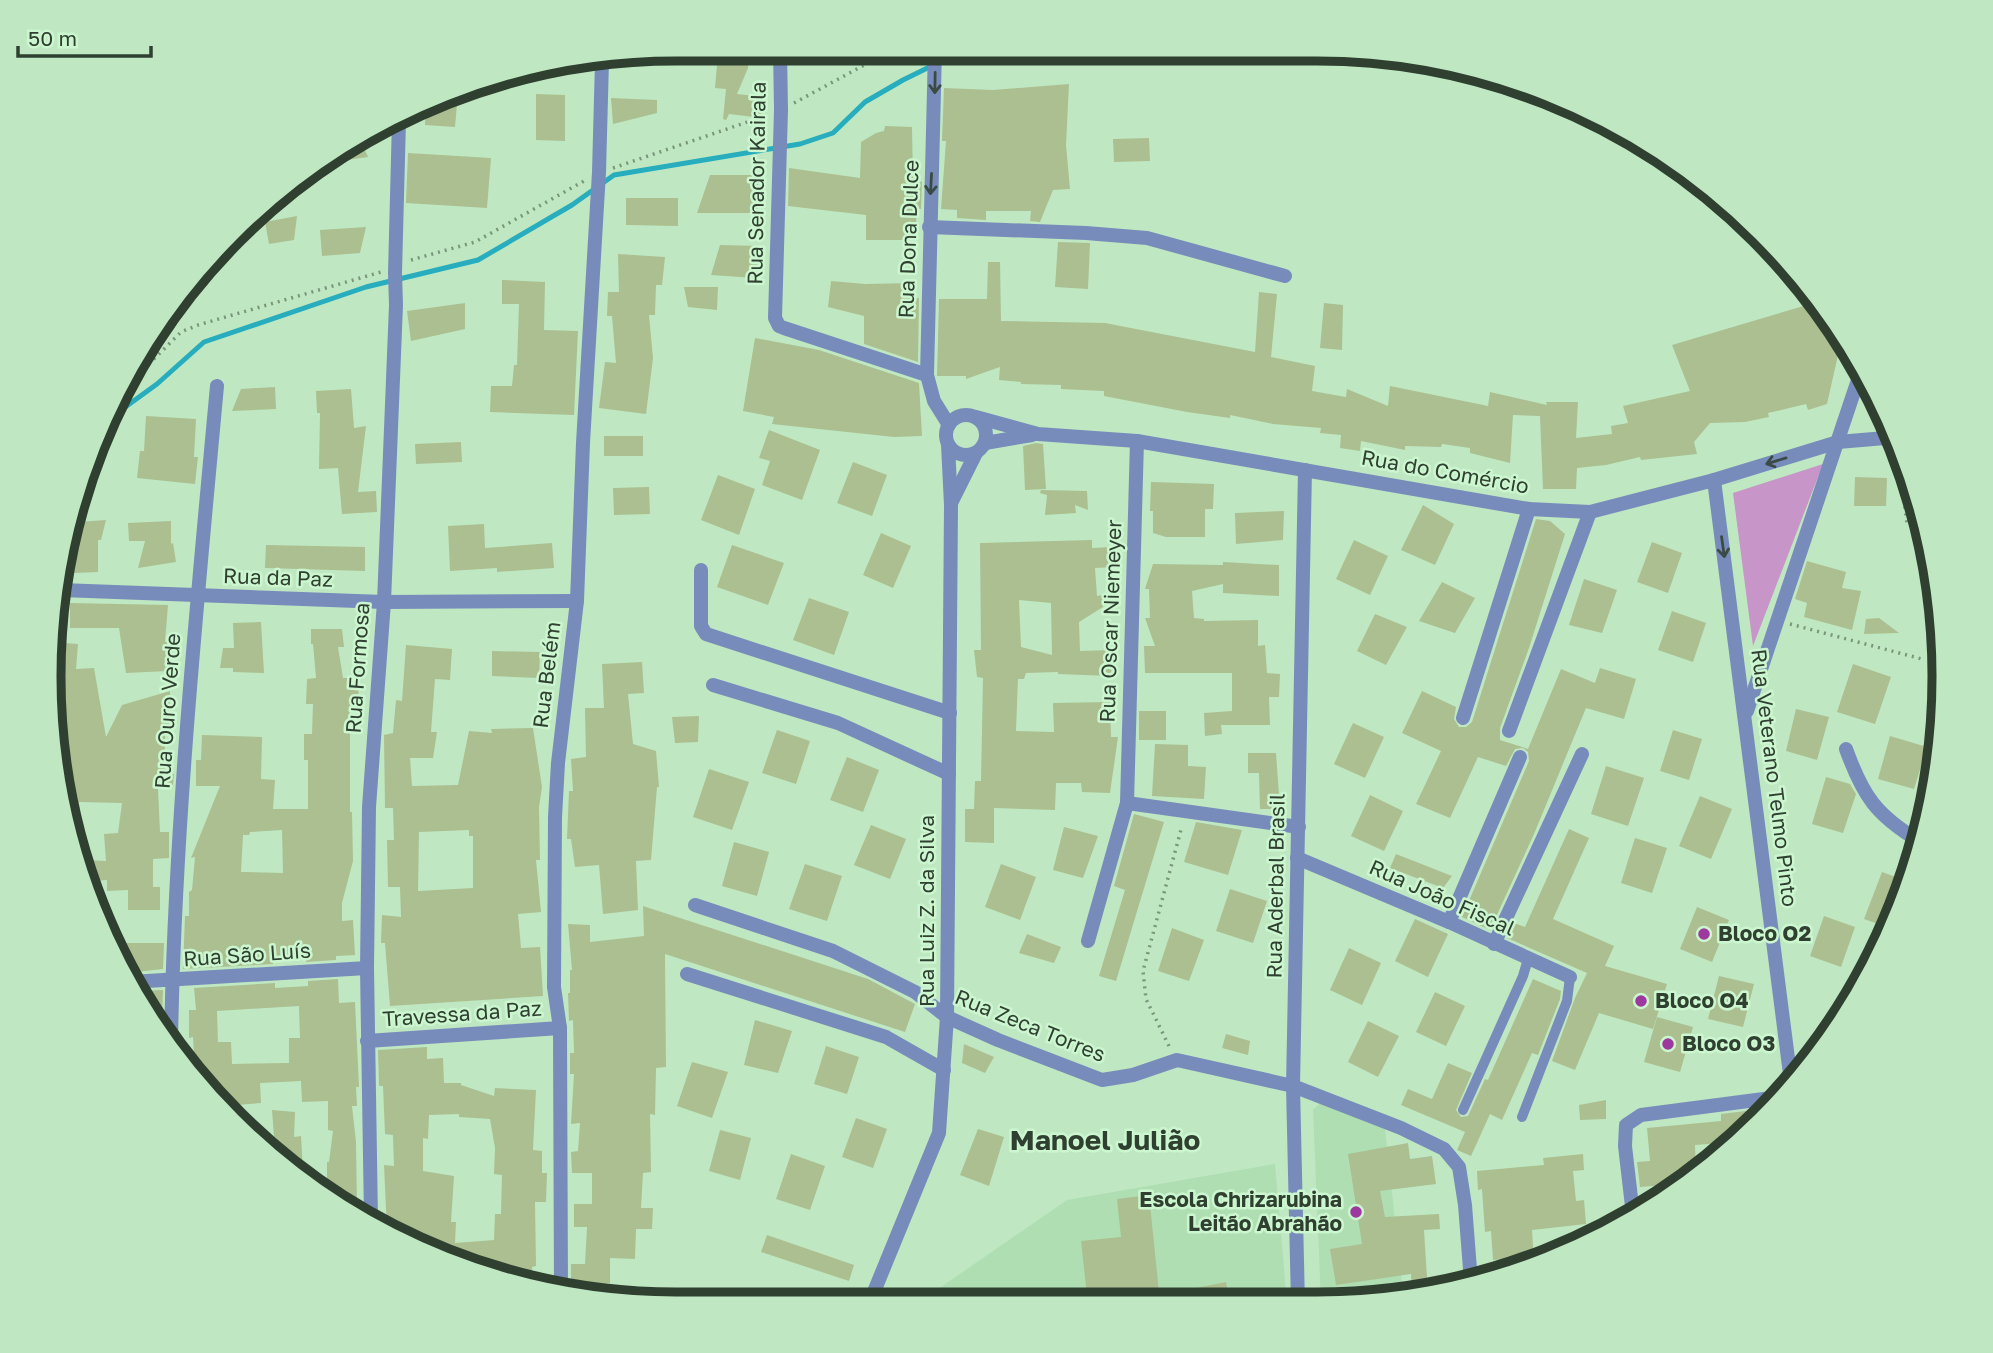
<svg xmlns="http://www.w3.org/2000/svg" width="1993" height="1353" font-family="'Golos Text',sans-serif">
  <style>
    .built { fill: #afdeb3 }
    .green { fill: #c895c8 }
    .lines { fill: none; stroke-linecap: round; stroke-linejoin: round }
    .stream { stroke: #27adbd; stroke-width: 5 }
    .building { fill: #abbf91; fill-rule: evenodd }
    .path { stroke: #79967b; stroke-width: 3.5; stroke-dasharray: 2 5; stroke-linecap: butt }
    .lane { stroke: #788cbc; stroke-width: 10 }
    .street { stroke: #788cbc; stroke-width: 14 }
    .oneway { stroke: #3a4b45 }
    .poi-dot { fill: #9c389e; stroke: #ccf6cf; stroke-width: 2.5 }
    .labels { text-anchor: middle; stroke-width: 5; stroke-linejoin: round; paint-order: stroke }
    .street-label { font-size: 21px; fill: #2f4030; stroke: #ccf6cf }
    .poi-label { font-size: 21px; font-weight: bold; fill: #2f4030; stroke: #ccf6cf; text-anchor: start }
    .district-label { font-size: 28px; font-weight: bold; fill: #2f4030; stroke: #ccf6cf }
    .rim { fill: none; stroke: #2f4030; stroke-width: 9 }
  </style>
  <rect width="100%" height="100%" fill="#bfe8c2"/>
  <g class="built">
    <path d="M1321,1102L1385,1129L1403,1294L1321,1304L1313,1110Z"/>
    <path d="M1275,1164L1287,1304H893L941,1287L1067,1200Z"/>
  </g>
  <path class="green" d="M1823,464L1753,646L1733,493Z"/>
  <g class="lines">
    <path class="stream" d="M106,421L157,384L204,342L366,287L478,260L572,205L614,175L800,144L833,133L865,102L903,80L966,49"/>
  </g>
  <g class="building">
    <path d="M704,49H749L748,68L737,94L764,97L762,118L729,114L726,120L723,119L726,89L715,88L717,65H703Z"/>
    <path d="M1069,84L1066,145L1070,189L1053,190L1040,222L1030,221L1031,211H986V220L957,218V210L941,209L946,141H942L944,88L993,90Z"/>
    <path d="M536,94L565,95V141L536,140Z"/>
    <path d="M611,98L657,100V113L613,124Z"/>
    <path d="M434,103L457,104L455,127L425,125L426,107Z"/>
    <path d="M885,126L912,127L913,181L922,182L921,209H917L915,240H866V215L788,206L789,168L860,178L861,142L876,133L884,131Z"/>
    <path d="M1149,138L1150,161L1114,162L1113,139Z"/>
    <path d="M360,139L368,157L318,164L328,155Z"/>
    <path d="M408,153L491,158L487,208L406,203Z"/>
    <path d="M710,175H758V213H697Z"/>
    <path d="M626,198H678V226L626,225Z"/>
    <path d="M297,216L294,240L269,244L265,222Z"/>
    <path d="M366,227L360,253L322,256L320,230Z"/>
    <path d="M1058,242L1090,243L1088,289L1055,287Z"/>
    <path d="M720,245L761,246L754,278L711,275Z"/>
    <path d="M618,254L665,257L662,285H656L655,315H649L653,358L646,414L599,408L605,362L616,363L612,316H607L608,292H619Z"/>
    <path d="M988,262H1000L1001,321L1105,323L1255,352L1259,292L1277,294L1271,357L1315,366L1312,391L1346,397L1347,389L1388,406L1390,386L1488,406L1490,392L1547,405L1546,402H1578L1576,438L1612,434L1611,426L1628,423L1623,406L1690,391L1672,345L1817,302L1827,314L1838,355L1827,404L1808,410L1806,404L1768,413L1769,417L1745,422L1710,423L1694,442L1697,454L1641,460L1640,457L1606,465L1577,468L1576,489H1543L1540,416L1513,415L1510,463L1470,453V448L1442,444L1441,447L1405,446V450L1361,441L1360,451L1340,448L1341,435L1320,433L1321,428L1273,424L1230,415V418L1187,412L1104,396V391L1061,389V385L1021,384V382L999,380L1000,367L966,379V376H937L939,299H987Z"/>
    <path d="M502,280L545,282L544,330L578,331L574,415L490,412L491,386H512L514,365H517L519,304H502Z"/>
    <path d="M831,281L865,284L915,283V298H919L918,362L864,344V316L828,307Z"/>
    <path d="M684,287H718L717,310L688,307Z"/>
    <path d="M465,303V329L411,341L407,311Z"/>
    <path d="M1324,303L1343,305L1342,350L1320,348Z"/>
    <path d="M755,338L819,350L919,383L922,436L894,437L772,424L774,417L743,411Z"/>
    <path d="M275,387L276,409L232,411L241,389Z"/>
    <path d="M351,389L354,428L366,426L358,492L376,491L377,512L342,514L338,468L319,469L320,413H317L316,391Z"/>
    <path d="M146,416L196,419L194,457H198L195,484L137,478L140,451H144Z"/>
    <path d="M769,430L820,450L802,500L762,485L770,461L759,458Z"/>
    <rect x="604" y="436" width="39" height="20"/>
    <path d="M461,442L462,462L416,464L415,444Z"/>
    <path d="M1036,443L1043,444L1046,489L1025,490L1023,446Z"/>
    <path d="M853,462L887,475L872,516L837,503Z"/>
    <path d="M718,475L755,489L739,535L701,520Z"/>
    <path d="M1855,477L1887,478L1886,506H1854Z"/>
    <path d="M1151,482L1214,484L1213,509H1205V537H1166L1153,533V511H1150Z"/>
    <path d="M649,487L650,514L614,515L613,488Z"/>
    <path d="M1041,490L1087,491L1088,510L1075,505L1076,513L1045,515L1047,495L1040,493Z"/>
    <path d="M1423,505L1454,524L1435,565L1401,550Z"/>
    <path d="M1284,511L1283,540L1236,544L1235,513Z"/>
    <path d="M1536,519L1550,521L1565,534L1529,648L1500,728V740L1528,749L1561,669L1595,683L1600,668L1636,679L1624,719L1586,708L1534,834L1490,930L1462,917L1529,761L1528,752L1523,748L1515,749L1506,766L1478,757L1450,818L1416,804L1441,751L1402,733L1422,691L1456,707L1454,719L1459,727H1466L1472,722Z"/>
    <path d="M106,520L101,540H98V572L74,573L71,548L77,522Z"/>
    <path d="M171,521V544L173,543L176,562L138,568L145,541H129L128,523Z"/>
    <path d="M484,524L485,548L552,543L554,568L497,572V568L450,571L448,526Z"/>
    <path d="M881,533L911,546L893,588L863,575Z"/>
    <path d="M1092,540V548L1114,547L1115,567L1095,568L1097,596L1103,595V607L1079,622L1080,651L1112,650L1111,676L1058,674V672L1026,673L1024,679H1018L1016,731L1054,732L1053,703L1110,702L1111,737H1118L1110,793L1082,792L1081,783H1056L1055,810L994,808V843L965,842V809H974L975,781H981L983,678L977,677L974,650H981L980,543ZM1019,600L1051,603L1052,655L1021,647Z"/>
    <path d="M1354,540L1388,556L1370,595L1336,579Z"/>
    <path d="M1652,542L1682,553L1668,593L1637,582Z"/>
    <path d="M266,545L365,547V571L265,568Z"/>
    <path d="M732,545L784,563L768,605L717,587Z"/>
    <path d="M1807,561L1846,572L1842,588L1861,591L1852,630L1804,617L1807,603L1795,599Z"/>
    <path d="M1223,562L1279,565V596L1223,593V584L1192,591L1194,618L1204,619V621L1258,620V646L1265,645L1267,673L1280,674L1279,697H1269L1270,725H1221L1222,734L1205,736L1204,713L1232,711V673H1145L1144,646H1155L1145,618H1150L1149,589H1145L1153,564L1223,565Z"/>
    <path d="M1584,579L1617,590L1602,633L1569,625Z"/>
    <path d="M1442,582L1475,598L1455,633L1419,621Z"/>
    <path d="M809,598L849,612L834,655L793,640Z"/>
    <path d="M70,603L168,605L165,642H168V671L126,673L119,628H70Z"/>
    <path d="M1672,611L1706,623L1693,662L1658,650Z"/>
    <path d="M1375,614L1407,627L1386,665L1357,651Z"/>
    <path d="M1879,618L1899,633L1864,634L1866,619Z"/>
    <path d="M261,622L264,673L233,672V668H220L223,648H234L233,623Z"/>
    <path d="M311,629H342L344,647H338L343,678H359L358,706H350V812H352L353,861L342,903V921L353,920L355,955L336,956V960L306,962V958L273,960V964L183,969L185,916H189V892L192,890L195,857L191,858L220,786H196V760H201L202,735L262,737L261,779L275,780L273,809H308V760H304V734H312L313,704H306L307,679L316,678L313,644H311ZM282,830L283,873L241,872L243,835H249L250,832Z"/>
    <path d="M51,642L78,644L76,669L94,668L106,737L122,705L170,691L169,730H165V774H174L173,785L158,789L160,832H169V858L153,859V887H160V910H128V890L107,891V880L92,881L84,860L106,861L104,834L118,833L122,803L79,802L82,845L79,846L61,799Z"/>
    <path d="M406,645L452,649L450,680L435,679L431,732H437L433,758H410L412,786L458,785L469,731L492,733L491,729L533,728L542,787L539,807L540,860H536L541,912L518,914L521,948L540,947L543,996L390,1006L385,943H381L382,915L401,917L400,887H388L387,840H394L393,808H385L384,735L393,733L396,700L402,701ZM469,830V836H473V888L418,891L419,832Z"/>
    <path d="M492,651L540,652L539,678L492,676Z"/>
    <path d="M642,662L644,693L628,694L633,744L656,751L659,787H657L651,860L636,861L638,910L603,914L599,865L575,867L571,839H567L569,791H573L571,759L586,757L585,708H604L602,664Z"/>
    <path d="M1853,664L1891,677L1875,724L1837,712Z"/>
    <path d="M1796,709L1829,717L1817,760L1786,751Z"/>
    <rect x="1139" y="711" width="27" height="29"/>
    <path d="M699,716L698,742L675,743L672,717Z"/>
    <path d="M1353,723L1384,737L1365,778L1334,764Z"/>
    <path d="M777,730L810,741L796,784L762,773Z"/>
    <path d="M1673,730L1702,739L1689,780L1660,771Z"/>
    <path d="M1890,736L1927,747L1914,789L1878,779Z"/>
    <path d="M1155,744L1188,745V766L1206,767L1204,799L1152,796Z"/>
    <path d="M1248,753H1276L1280,809H1260L1259,773H1248Z"/>
    <path d="M847,757L879,770L863,812L830,800Z"/>
    <path d="M1606,766L1644,778L1628,826L1591,814Z"/>
    <path d="M709,769L749,782L732,830L693,817Z"/>
    <path d="M1826,777L1850,784L1856,794L1843,833L1812,824Z"/>
    <path d="M1370,795L1403,811L1384,851L1351,836Z"/>
    <path d="M1700,796L1732,809L1711,859L1679,846Z"/>
    <path d="M1134,814L1164,822L1116,981L1099,976L1125,890L1114,886Z"/>
    <path d="M1196,822L1242,830L1228,875L1184,862Z"/>
    <path d="M871,825L906,839L890,879L854,865Z"/>
    <path d="M1064,827L1098,836L1083,878L1053,870Z"/>
    <path d="M1569,829L1589,838L1553,919L1614,946L1605,966L1667,984L1653,1029L1599,1013L1575,1070L1552,1061L1575,998L1587,973L1507,938L1514,923L1525,927Z"/>
    <path d="M1635,838L1667,848L1652,893L1621,883Z"/>
    <path d="M734,842L769,852L757,896L722,886Z"/>
    <path d="M1396,854L1452,876L1443,888L1390,868Z"/>
    <path d="M805,864L842,876L827,921L789,909Z"/>
    <path d="M1001,864L1036,877L1020,920L985,907Z"/>
    <path d="M1882,872L1907,881L1896,916L1890,928L1864,919Z"/>
    <path d="M1230,889L1267,901L1253,943L1216,931Z"/>
    <path d="M643,906L868,979L915,1004L905,1032L665,954L666,1067L656,1068L655,1115L650,1114L651,1172L643,1173L641,1208H653L652,1229H636L635,1259L610,1258V1283L571,1284V1264H585L587,1227H574V1204H592V1173H572L571,1152L578,1151L580,1123L571,1124L574,1074H570V1053H574L573,1020L569,1021L568,993H570V970H572L568,924L590,925V942L644,936Z"/>
    <path d="M1697,907L1729,920L1712,962L1680,949Z"/>
    <path d="M1824,916L1855,927L1841,967L1810,956Z"/>
    <path d="M1415,919L1448,934L1428,977L1395,961Z"/>
    <path d="M1172,928L1204,940L1189,981L1158,971Z"/>
    <path d="M1027,934L1061,947L1054,963L1019,953Z"/>
    <path d="M115,943H164L163,969L127,973Z"/>
    <path d="M1349,948L1381,963L1362,1005L1330,990Z"/>
    <path d="M1719,976L1754,984L1743,1027L1708,1019Z"/>
    <path d="M338,979L339,1003L355,1002L359,1087H356L357,1106H352L356,1142L357,1209L327,1188V1162H329L333,1131L328,1130V1101L302,1102L301,1081L260,1083L261,1103L236,1105L237,1123L195,1071L193,1037L189,1038V1010H196L194,988L275,983V988L308,986V981ZM299,1006L300,1038H289V1063L232,1064L231,1042H218L217,1011Z"/>
    <path d="M1533,979L1561,991L1560,999L1538,1055L1532,1053L1502,1120L1490,1114L1471,1156L1457,1150L1465,1132L1401,1105L1408,1089L1432,1099L1448,1063L1472,1073L1456,1110L1461,1117L1468,1116L1485,1079L1488,1080Z"/>
    <path d="M163,990L162,1018H154L134,991Z"/>
    <path d="M1435,992L1465,1006L1446,1046L1416,1032Z"/>
    <path d="M1657,1017L1693,1027L1680,1072L1644,1062Z"/>
    <path d="M755,1020L792,1031L778,1073L744,1065Z"/>
    <path d="M1368,1021L1399,1036L1378,1077L1348,1062Z"/>
    <path d="M1226,1034L1250,1041L1248,1055L1222,1048Z"/>
    <path d="M964,1044L994,1057L985,1073L962,1063Z"/>
    <path d="M826,1046L859,1057L847,1094L814,1084Z"/>
    <path d="M427,1047V1059L443,1058L444,1083H461V1085L494,1096L495,1088L536,1090L533,1150L542,1151V1173H547L546,1202H535L536,1266L532,1267L533,1285L399,1239L387,1231L384,1165L394,1166L393,1135L385,1134L383,1086H379L378,1050ZM459,1114V1117L490,1119L495,1148L494,1174L502,1175L501,1214H495L494,1240L455,1243L456,1222H451L454,1176L423,1171V1138L428,1139L429,1115Z"/>
    <path d="M692,1062L728,1072L712,1118L677,1106Z"/>
    <path d="M1606,1100V1119L1580,1120L1579,1105Z"/>
    <path d="M1770,1108L1760,1120L1734,1142L1695,1145L1696,1173L1667,1197L1666,1185L1640,1187L1637,1162L1650,1161L1647,1128L1721,1121V1114Z"/>
    <path d="M272,1110L295,1112L294,1137L301,1136L303,1170L257,1138L274,1137Z"/>
    <path d="M856,1118L887,1129L873,1168L842,1157Z"/>
    <path d="M978,1129L1004,1137L989,1186L960,1175Z"/>
    <path d="M720,1130L751,1138L740,1180L709,1171Z"/>
    <path d="M1408,1143L1410,1159L1432,1156L1436,1184L1380,1191L1385,1217L1439,1214L1440,1229L1424,1230L1427,1278L1448,1277L1449,1289L1412,1295L1411,1274L1336,1285L1330,1249L1362,1244L1348,1154Z"/>
    <path d="M791,1154L825,1166L810,1210L776,1199Z"/>
    <path d="M1583,1154L1584,1170L1573,1171L1576,1201L1584,1200L1586,1224L1532,1230L1534,1263L1508,1271L1507,1259L1493,1260L1491,1231L1485,1232L1482,1189L1478,1190L1477,1171L1544,1165L1543,1158Z"/>
    <path d="M1149,1195L1159,1292L1196,1288L1226,1282L1230,1304H1088L1081,1241L1121,1237L1117,1199Z"/>
    <path d="M767,1235L854,1265L849,1281L761,1252Z"/>
  </g>
  <g class="lines">
    <g class="path">
      <path d="M794,103L894,49"/>
      <path d="M613,168L765,116"/>
      <path d="M411,260L475,242L584,181"/>
      <path d="M124,389L181,332L198,325L381,272"/>
      <path d="M1897,451L1907,523"/>
      <path d="M1790,624L1922,659"/>
      <path d="M1169,1046L1146,999L1143,971L1182,826"/>
    </g>
    <g class="lane">
      <path d="M1463,1110L1523,976L1528,959"/>
      <path d="M1522,1117L1567,1001L1570,977"/>
    </g>
    <g class="street">
      <path d="M780,49L781,110L775,318L779,326L784,328L927,375"/>
      <path d="M935,49L927,375L934,401L949,425"/>
      <path d="M929,227L1086,233L1147,238L1285,276"/>
      <circle cx="966" cy="435" r="20"/>
      <path d="M976,417L1038,434L1137,441L1529,509L1590,512L1714,480L1838,442L1897,437"/>
      <path d="M985,443L1032,435"/>
      <path d="M1714,480L1791,1082"/>
      <path d="M951,503L976,453"/>
      <path d="M1923,525L1942,697"/>
      <path d="M701,570V626L706,634L950,713"/>
      <path d="M61,590L384,602L577,601"/>
      <path d="M713,685L838,723L949,774"/>
      <path d="M1747,711L1861,371"/>
      <path d="M1463,718L1529,509"/>
      <path d="M1509,731L1590,512"/>
      <path d="M1846,749C1863,796 1876,815 1919,841"/>
      <path d="M1127,803L1299,827"/>
      <path d="M1297,858L1449,922L1570,977"/>
      <path d="M695,905L833,951L915,992L947,1017L998,1040L1102,1080L1133,1075L1177,1060L1293,1086L1401,1128L1444,1149L1459,1167L1465,1205L1471,1282"/>
      <path d="M1449,922L1520,757"/>
      <path d="M1088,941L1127,803L1137,441"/>
      <path d="M1494,944L1582,754"/>
      <path d="M687,974L886,1037L944,1070"/>
      <path d="M130,982L367,968"/>
      <path d="M171,1040C175,822 197,604 217,386"/>
      <path d="M367,1041L560,1028"/>
      <path d="M1633,1215L1625,1146L1626,1125L1641,1115L1779,1097"/>
      <path d="M371,1219L367,968L369,807L384,602L396,305L395,273L399,120"/>
      <path d="M561,1293L560,1028L554,987L555,817L558,763L577,601L583,443L599,172L602,61"/>
      <path d="M869,1304L939,1133L947,1017L951,505L948,445"/>
      <path d="M1298,1304L1293,1086L1305,470"/>
    </g>
  </g>
  <defs><path id="oneway-shaft" d="M-6 0H5M1.5-3L5.5 0L1.5 3" fill="none" stroke-width="1.6" stroke-linecap="round" stroke-linejoin="round" transform="scale(1.75)"/></defs>
  <g class="oneway">
    <use href="#oneway-shaft" transform="translate(935 83) rotate(91)"/>
    <use href="#oneway-shaft" transform="translate(931 184) rotate(93)"/>
    <use href="#oneway-shaft" transform="translate(1776 461) rotate(163)"/>
    <use href="#oneway-shaft" transform="translate(1723 547) rotate(82)"/>
  </g>
  <g class="poi-dot">
    <circle cx="1704" cy="934" r="7"/>
    <circle cx="1641" cy="1001" r="7"/>
    <circle cx="1668" cy="1044" r="7"/>
    <circle cx="1356" cy="1212" r="7"/>
  </g>
  <g class="labels">
    <g class="street-label">
      <text transform="translate(757 183) rotate(-89)" y="7">Rua Senador Kairala</text>
      <text transform="translate(909 239) rotate(-88)" y="7">Rua Dona Dulce</text>
      <text transform="translate(1445 472) rotate(10)" y="7">Rua do Comércio</text>
      <text transform="translate(278 578) rotate(2)" y="7">Rua da Paz</text>
      <text transform="translate(1111 621) rotate(-88)" y="7">Rua Oscar Niemeyer</text>
      <text transform="translate(358 668) rotate(-86)" y="7">Rua Formosa</text>
      <text transform="translate(547 675) rotate(-83)" y="7">Rua Belém</text>
      <text transform="translate(168 711) rotate(-86)" y="7">Rua Ouro Verde</text>
      <text transform="translate(1774 778) rotate(83)" y="7">Rua Veterano Telmo Pinto</text>
      <text transform="translate(1276 886) rotate(-89)" y="7">Rua Aderbal Brasil</text>
      <text transform="translate(1442 898) rotate(24)" y="7">Rua João Fiscal</text>
      <text transform="translate(927 911) rotate(-90)" y="7">Rua Luiz Z. da Silva</text>
      <text transform="translate(247 955) rotate(-4)" y="7">Rua São Luís</text>
      <text transform="translate(462 1014) rotate(-4)" y="7">Travessa da Paz</text>
      <text transform="translate(1030 1026) rotate(22)" y="7">Rua Zeca Torres</text>
    </g>
    <g class="poi-label">
      <text x="1718" y="941">Bloco O2</text>
      <text x="1655" y="1008">Bloco O4</text>
      <text x="1682" y="1051">Bloco O3</text>
      <text x="1342" y="1207" text-anchor="end">Escola Chrizarubina<tspan x="1342" dy="24">Leitão Abrahão</tspan></text>
    </g>
    <g class="district-label">
      <text x="1105" y="1150">Manoel Julião</text>
    </g>
  </g>
  <path d="M0 0H1993V1353H0ZM676 61H1317A615 615 0 0 1 1932 676V677A615 615 0 0 1 1317 1292H676A615 615 0 0 1 61 677V676A615 615 0 0 1 676 61Z" fill="#bfe7c2" fill-rule="evenodd"/>
  <path class="rim" d="M676 61H1317A615 615 0 0 1 1932 676V677A615 615 0 0 1 1317 1292H676A615 615 0 0 1 61 677V676A615 615 0 0 1 676 61Z"/>
  <path d="M18 46v10h133v-10" fill="none" stroke="#2f4030" stroke-width="3.5"/>
  <text x="28" y="46" font-size="21" fill="#2f4030" stroke="#ccf6cf" stroke-width="5" paint-order="stroke">50 m</text>
</svg>
